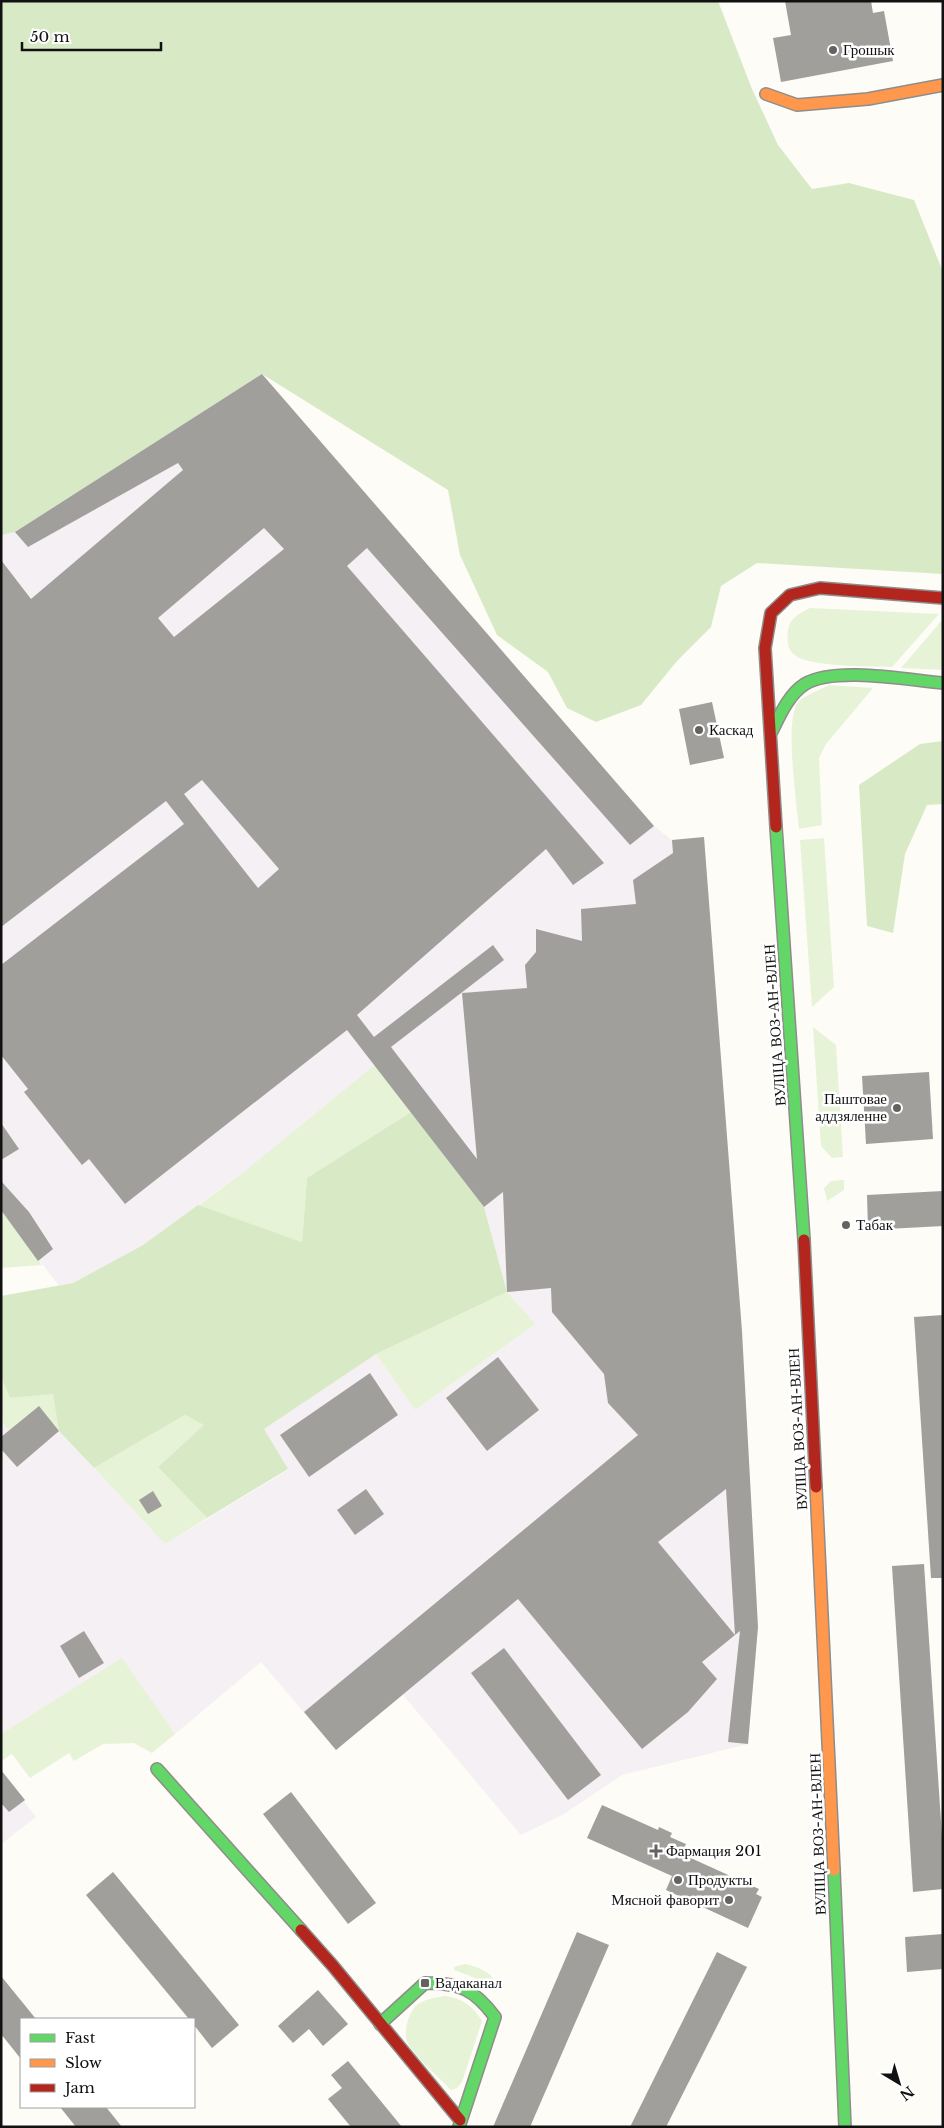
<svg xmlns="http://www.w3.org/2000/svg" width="944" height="2128" font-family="'Libre Baskerville',serif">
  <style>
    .industrial { fill: #f5f0f3 }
    .green { fill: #e7f3d7 }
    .forest { fill: #d8eac5 }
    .building { fill: #a19f9c; fill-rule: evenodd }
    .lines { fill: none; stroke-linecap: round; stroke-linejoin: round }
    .fast-casing { stroke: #8e8d8b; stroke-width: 14 }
    .slow-casing { stroke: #8e8d8b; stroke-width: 14 }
    .jam-casing { stroke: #8e8d8b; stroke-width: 14 }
    .fast { stroke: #63d668; stroke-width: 11 }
    .slow { stroke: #ff974d; stroke-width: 11 }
    .jam { stroke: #b3261e; stroke-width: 11 }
    .poi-dot { fill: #646362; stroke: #fff; stroke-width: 2 }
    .labels { text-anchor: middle; stroke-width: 5; stroke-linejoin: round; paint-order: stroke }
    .poi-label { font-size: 15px; fill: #111; stroke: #fff; text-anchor: start }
    .street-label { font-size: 15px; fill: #111; stroke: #fff }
  </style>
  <rect width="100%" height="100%" fill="#fdfcf7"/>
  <g class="industrial">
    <path d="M262,374L654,826L672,840L704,837L758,1627L748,1744L622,1775L564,1814L521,1835L403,1695L336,1750L261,1662L175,1734L122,1659L1,1734V1420L9,1431L39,1406L59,1431L165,1544L288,1470L263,1429L376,1354L415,1410L534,1324L507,1292L484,1207L244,1172L143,1245L73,1283L60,1287L1,1210V535L15,531Z"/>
    <path d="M1,1770L36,1817L1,1844Z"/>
  </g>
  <g class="green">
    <path d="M810,608L939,614L892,667C870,666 812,667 796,656C787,650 787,641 788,632C788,619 800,613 810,608Z"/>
    <path d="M943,619V670L901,668Z"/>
    <path d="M829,685L873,688L826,744L819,758L822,825L799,829C797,804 784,720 798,702C803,696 822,689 829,685Z"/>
    <path d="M824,838L834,987L812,1007L800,840Z"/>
    <path d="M813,1027L836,1045L843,1157L832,1158L821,1146Z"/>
    <path d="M375,1065L411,1112L307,1178L302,1242L198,1206L244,1172Z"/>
    <path d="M844,1180V1190L827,1201L824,1188L831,1181Z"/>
    <path d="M1,1210L42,1265L1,1268Z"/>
    <path d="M507,1292L535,1324L415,1410L376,1354Z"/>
    <path d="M1,1376L10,1398L54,1393L59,1431L38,1407L9,1431L1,1420Z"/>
    <path d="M185,1415L205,1425L158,1467L207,1518L165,1544L94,1468Z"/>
    <path d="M122,1658L175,1734L152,1753L134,1743L103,1744L74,1761L69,1753L30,1778L12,1754L1,1761V1734Z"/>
    <path d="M465,1964C479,1967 495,1973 498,1989L496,1991L492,1990L473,1977L454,1970V1967Z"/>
    <path d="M445,1996C462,1998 473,2006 482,2021L462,2082L457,2088L451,2090C438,2076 421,2063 410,2047C402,2037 407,2016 415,2007C422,1999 435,1998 445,1996Z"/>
  </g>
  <g class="forest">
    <path d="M1,1H718L752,89L778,145L812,189L849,183L914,200L943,272V574L757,563L721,586L711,627L677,661L641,705L596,722L567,708L548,672L497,635L460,555L448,490L262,374L15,532L1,535Z"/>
    <path d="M943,741V804L927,805L905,854L893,933L867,926L859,785L920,744Z"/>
    <path d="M411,1112L484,1207L507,1292L376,1354L264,1429L288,1469L207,1518L158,1467L204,1425L185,1415L94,1468L59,1431L53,1394L10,1398L1,1376V1296L73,1283L143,1245L198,1205L302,1242L307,1178Z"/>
  </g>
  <g class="building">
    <path d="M785,1H871L873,13L884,11L893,61L781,82L773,38L791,35Z"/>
    <path d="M262,374L654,826L630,845L367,548L347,566L604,863L573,885L546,849L357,1015L374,1037L493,945L504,960L391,1047L477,1159L462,993L527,988L525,965L536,952V929L582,941L581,909L636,904L633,880L673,853L672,840L704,837L742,1331L758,1627L748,1744L728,1742L740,1631L735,1635L726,1489L658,1542L735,1635L702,1662L717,1679L688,1712L642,1749L518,1599L336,1750L304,1712L638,1435L608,1403L604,1374L552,1312L551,1288L507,1292L503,1192L484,1207L347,1030L125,1204L89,1159L82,1165L24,1092L28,1089L1,1055V965L184,824L166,801L1,927V560L31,599L183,470L178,463L28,547L15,532ZM264,528L284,549L174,637L158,618ZM202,780L279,869L258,888L184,794Z"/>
    <path d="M712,702L724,758L690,765L679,709Z"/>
    <path d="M929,1072L933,1139L866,1144L862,1076Z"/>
    <path d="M1,1123L19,1149L1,1160Z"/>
    <path d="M1,1181L29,1212L53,1249L38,1261L1,1210Z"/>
    <path d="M943,1191V1226L868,1230L867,1195Z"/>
    <path d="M943,1315V1578H931L914,1317Z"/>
    <path d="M498,1357L539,1410L487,1451L446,1398Z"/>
    <path d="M370,1373L398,1415L309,1477L280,1435Z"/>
    <path d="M39,1406L59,1431L17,1467L1,1449V1437Z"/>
    <path d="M366,1489L384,1514L355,1535L337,1510Z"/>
    <path d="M153,1491L162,1506L148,1514L139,1500Z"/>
    <path d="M924,1564L943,1852V1889L913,1892L892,1566Z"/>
    <path d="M84,1631L104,1663L79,1678L60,1646Z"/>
    <path d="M504,1648L601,1775L568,1800L471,1673Z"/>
    <path d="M1,1770L25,1800L9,1812L1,1803Z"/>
    <path d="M291,1792L376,1903L348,1924L263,1814Z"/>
    <path d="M602,1805L658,1830L659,1827L672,1833L670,1837L686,1844L682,1854L759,1889L756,1894L762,1897L748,1928L666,1890L672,1876L587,1838Z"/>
    <path d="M113,1872L239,2025L212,2048L194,2025V2019H189L86,1895Z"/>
    <path d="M577,1932L609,1945L530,2127H493Z"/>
    <path d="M943,1934V1969L907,1972L905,1937Z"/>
    <path d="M717,1952L747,1967L666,2127H630Z"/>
    <path d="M1,1976L36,2019H21V2059L1,2034Z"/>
    <path d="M318,1990L348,2024L323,2046L309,2029L293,2043L278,2026Z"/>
    <path d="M348,2061L402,2127H351L328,2099L342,2088L331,2075Z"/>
    <path d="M60,2107H106L122,2127H76Z"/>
  </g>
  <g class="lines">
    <defs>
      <g id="fast">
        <path d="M772,731C780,715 789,694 805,684C835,666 908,680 943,683"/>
        <path d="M776,827L804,1240"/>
        <path d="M157,1769L301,1930"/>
        <path d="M834,1870L845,2127"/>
        <path d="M380,2024L425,1983C460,1983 474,1989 495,2017L459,2127"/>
      </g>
      <g id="slow">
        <path d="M766,94L797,105L868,99L943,85"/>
        <path d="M816,1487L834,1870"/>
      </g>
      <g id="jam">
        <path d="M776,827L765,648L771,613L790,595L820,588L943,598"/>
        <path d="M804,1240L816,1487"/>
        <path d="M301,1930L333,1966L460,2120"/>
      </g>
    </defs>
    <use href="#fast" class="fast-casing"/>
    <use href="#slow" class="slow-casing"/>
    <use href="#jam" class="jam-casing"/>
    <use href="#fast" class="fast"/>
    <use href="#slow" class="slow"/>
    <use href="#jam" class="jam"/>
  </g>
  <g class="poi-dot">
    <circle cx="833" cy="50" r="5"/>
    <circle cx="699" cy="730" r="5"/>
    <circle cx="897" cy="1108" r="5"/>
    <circle cx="846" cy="1225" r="5"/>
    <path d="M653.5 1843.5h5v5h5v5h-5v5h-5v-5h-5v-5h5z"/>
    <circle cx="678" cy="1880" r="5"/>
    <circle cx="729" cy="1900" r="5"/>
    <rect x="420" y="1978" width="10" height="10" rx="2.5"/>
  </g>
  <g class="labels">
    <g class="poi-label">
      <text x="843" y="55">Грошык</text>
      <text x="709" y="735">Каскад</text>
      <text x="887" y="1104" text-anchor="end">Паштовае<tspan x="887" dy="17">аддзяленне</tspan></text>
      <text x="856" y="1230">Табак</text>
      <text x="666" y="1856">Фармация 201</text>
      <text x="688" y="1885">Продукты</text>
      <text x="719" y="1905" text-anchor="end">Мясной фаворит</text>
      <text x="435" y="1988">Вадаканал</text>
    </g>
    <g class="street-label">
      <text transform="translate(775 1025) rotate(-94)" y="5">ВУЛІЦА ВОЗ-АН-ВЛЕН</text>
      <text transform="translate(798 1429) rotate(-93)" y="5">ВУЛІЦА ВОЗ-АН-ВЛЕН</text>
      <text transform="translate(818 1834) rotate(-92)" y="5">ВУЛІЦА ВОЗ-АН-ВЛЕН</text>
    </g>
  </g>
  <rect width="944" height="2128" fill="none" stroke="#111111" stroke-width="5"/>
  <rect x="20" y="2018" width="175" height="90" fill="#ffffff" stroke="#a0a0a0"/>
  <rect x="30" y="2034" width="25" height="8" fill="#63d668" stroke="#a0a0a0"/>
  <text x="65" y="2043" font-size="15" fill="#111111">Fast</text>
  <rect x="30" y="2059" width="25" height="8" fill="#ff974d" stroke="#a0a0a0"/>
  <text x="65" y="2068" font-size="15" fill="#111111">Slow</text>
  <rect x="30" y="2084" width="25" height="8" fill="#b3261e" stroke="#a0a0a0"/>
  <text x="65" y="2093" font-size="15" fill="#111111">Jam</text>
  <g transform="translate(899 2083) rotate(142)" stroke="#ffffff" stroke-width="4" paint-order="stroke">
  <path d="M0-4L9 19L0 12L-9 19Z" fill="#111111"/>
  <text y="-8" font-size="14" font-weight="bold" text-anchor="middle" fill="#111111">N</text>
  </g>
  <path d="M22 42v8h139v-8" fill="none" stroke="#111111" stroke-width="2.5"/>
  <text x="30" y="42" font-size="15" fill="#111111" stroke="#ffffff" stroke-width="4" paint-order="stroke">50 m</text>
</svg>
